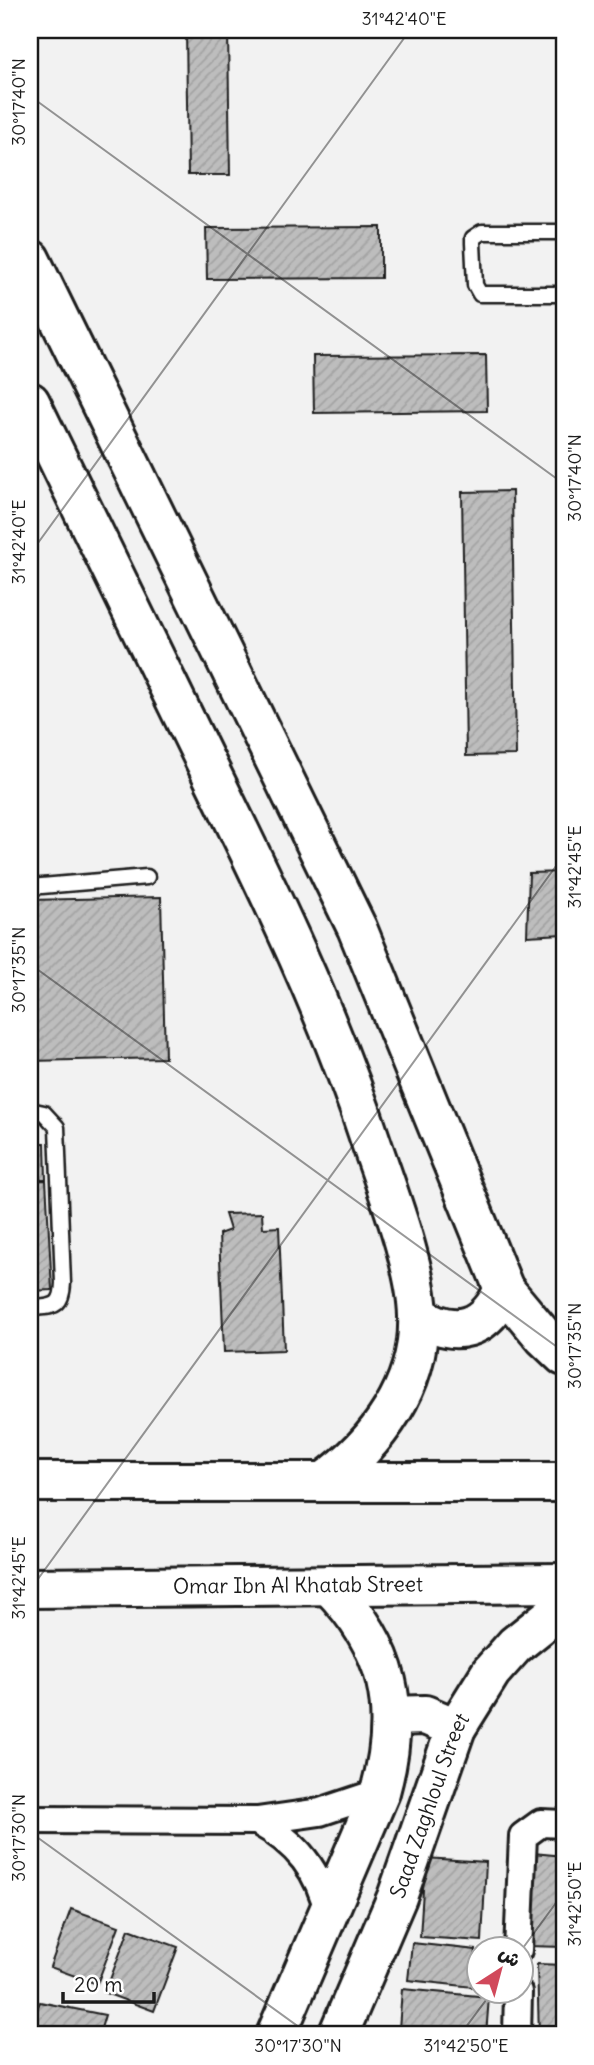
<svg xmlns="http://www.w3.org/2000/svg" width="594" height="2065" font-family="Delius,'Playpen Sans Arabic',sans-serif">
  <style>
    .building { fill: url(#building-hatch); stroke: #1c1c1c; stroke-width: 2 }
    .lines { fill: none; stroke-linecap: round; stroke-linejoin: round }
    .lane-casing { stroke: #1c1c1c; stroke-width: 19 }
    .street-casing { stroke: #1c1c1c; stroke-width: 32 }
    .secondary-casing { stroke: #1c1c1c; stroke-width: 44 }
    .lane { stroke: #fff; stroke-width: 14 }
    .street { stroke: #fff; stroke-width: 26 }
    .secondary { stroke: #fff; stroke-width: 38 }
    .ticks { fill: none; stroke: #1c1c1c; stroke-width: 2; stroke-opacity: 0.45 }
    .labels { text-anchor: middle; stroke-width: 5; stroke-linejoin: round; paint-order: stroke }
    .street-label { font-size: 21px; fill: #1c1c1c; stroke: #fff }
    .neatline { fill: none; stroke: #1c1c1c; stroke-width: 2.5 }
    .ticks-label { font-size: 18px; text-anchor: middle; fill: #1c1c1c }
  </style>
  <defs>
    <pattern id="building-hatch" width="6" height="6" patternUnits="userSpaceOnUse" patternTransform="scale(1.75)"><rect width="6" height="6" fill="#bdbdbd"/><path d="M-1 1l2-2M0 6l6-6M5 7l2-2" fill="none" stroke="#a2a2a2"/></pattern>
  </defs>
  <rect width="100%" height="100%" fill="#f2f2f2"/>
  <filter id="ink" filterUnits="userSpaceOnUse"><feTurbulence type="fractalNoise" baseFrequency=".0143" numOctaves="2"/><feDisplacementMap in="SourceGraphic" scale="14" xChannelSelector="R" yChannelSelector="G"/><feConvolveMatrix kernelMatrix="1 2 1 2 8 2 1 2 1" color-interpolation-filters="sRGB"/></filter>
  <g filter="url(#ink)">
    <g class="building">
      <path d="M186,30H228L230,175H188Z"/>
      <path d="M381,227V278L207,279L206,228Z"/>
      <path d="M486,355L487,411L314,413L313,356Z"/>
      <path d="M512,491L516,755L466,756L462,492Z"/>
      <path d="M564,872V934L527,936L529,873Z"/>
      <path d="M161,897L165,1058L30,1061V900Z"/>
      <path d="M30,1143H45L46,1179H30Z"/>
      <path d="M46,1180L52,1290L30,1291V1181Z"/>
      <path d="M262,1213L263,1228L279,1227L284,1350L224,1352L219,1234L230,1230L225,1214Z"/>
      <path d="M533,1853L564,1856V1947L528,1946Z"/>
      <path d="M425,1858L486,1862L482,1941L420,1937Z"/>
      <path d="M71,1909L119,1926L97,1984L50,1967Z"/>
      <path d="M129,1929L178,1947L154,2011L105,1993Z"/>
      <path d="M412,1943L476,1950L473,1987L408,1980Z"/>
      <path d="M537,1964L564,1965V2035H539Z"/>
      <path d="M402,1989L489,1997L486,2035L399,2029Z"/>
      <path d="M40,2002L105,2015L99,2035H30V2024Z"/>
    </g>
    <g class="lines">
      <defs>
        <g id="lane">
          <path d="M564,232H482L473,238V243L475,285L480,294H564"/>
          <path d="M30,887L147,877"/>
          <path d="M30,1110L44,1113L57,1127L63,1283C62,1311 50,1305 30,1309"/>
        </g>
        <g id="street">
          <path d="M30,1820L257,1821L320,1812L380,1792"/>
          <path d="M257,1821C297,1843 319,1870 329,1915"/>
          <path d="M518,1950L523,1836L541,1823L564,1824"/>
          <path d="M517,2035L518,1992"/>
        </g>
        <g id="secondary">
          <path d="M30,259L357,928L504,1289L544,1337L564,1356"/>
          <path d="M30,402C89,524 149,646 209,769C270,893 330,1016 373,1148C389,1195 417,1268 418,1316C421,1385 377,1444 324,1482"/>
          <path d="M418,1315C456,1339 486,1330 504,1289"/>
          <path d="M30,1482H564"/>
          <path id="s1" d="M30,1588L564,1583"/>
          <path d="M392,1716L425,1715L456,1728"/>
          <path d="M276,2035L380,1792C403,1709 390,1648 329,1585"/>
          <path id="s2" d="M338,2035L397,1897L456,1728L491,1672L515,1645L564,1606"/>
        </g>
      </defs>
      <use href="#lane" class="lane-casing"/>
      <use href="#street" class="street-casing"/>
      <use href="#secondary" class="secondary-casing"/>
      <use href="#lane" class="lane"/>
      <use href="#street" class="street"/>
      <use href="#secondary" class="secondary"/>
    </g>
  </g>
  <path class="ticks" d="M30,96L564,484M30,554L410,30M30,964L564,1352M30,1590L564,855M30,1832L310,2035M520,1952L564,1892M460,2035L492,1992"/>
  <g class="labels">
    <g class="street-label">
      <text dy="7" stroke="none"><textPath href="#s1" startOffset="268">Omar Ibn Al Khatab Street</textPath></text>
      <text dy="7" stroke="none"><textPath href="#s2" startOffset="247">Saad Zaghloul Street</textPath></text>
    </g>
  </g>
  <rect width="594" height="2065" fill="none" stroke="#fff" stroke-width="77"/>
  <g transform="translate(500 1970) rotate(36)"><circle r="33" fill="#ffffff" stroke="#a4a4a4" stroke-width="2"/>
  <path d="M0-5L12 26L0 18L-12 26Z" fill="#d1495b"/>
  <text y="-10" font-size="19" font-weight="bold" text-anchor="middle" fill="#1c1c1c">ش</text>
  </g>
  <path d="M63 1992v10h91v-10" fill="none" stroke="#1c1c1c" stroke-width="3.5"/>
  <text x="74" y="1992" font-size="21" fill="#1c1c1c" stroke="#ffffff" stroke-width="5" paint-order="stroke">20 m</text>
  <rect x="38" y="38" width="518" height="1988" class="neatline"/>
  <g class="ticks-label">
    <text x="404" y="25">31°42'40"E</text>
    <text transform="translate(19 102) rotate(-90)" y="6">30°17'40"N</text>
    <text transform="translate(575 478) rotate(-90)" y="6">30°17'40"N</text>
    <text transform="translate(19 542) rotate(-90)" y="6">31°42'40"E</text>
    <text transform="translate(575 867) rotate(-90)" y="6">31°42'45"E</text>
    <text transform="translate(19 970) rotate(-90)" y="6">30°17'35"N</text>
    <text transform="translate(575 1346) rotate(-90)" y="6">30°17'35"N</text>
    <text transform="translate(19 1578) rotate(-90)" y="6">31°42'45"E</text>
    <text transform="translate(19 1838) rotate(-90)" y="6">30°17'30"N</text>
    <text transform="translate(575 1904) rotate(-90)" y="6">31°42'50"E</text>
    <text x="298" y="2052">30°17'30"N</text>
    <text x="466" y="2052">31°42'50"E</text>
  </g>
</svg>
